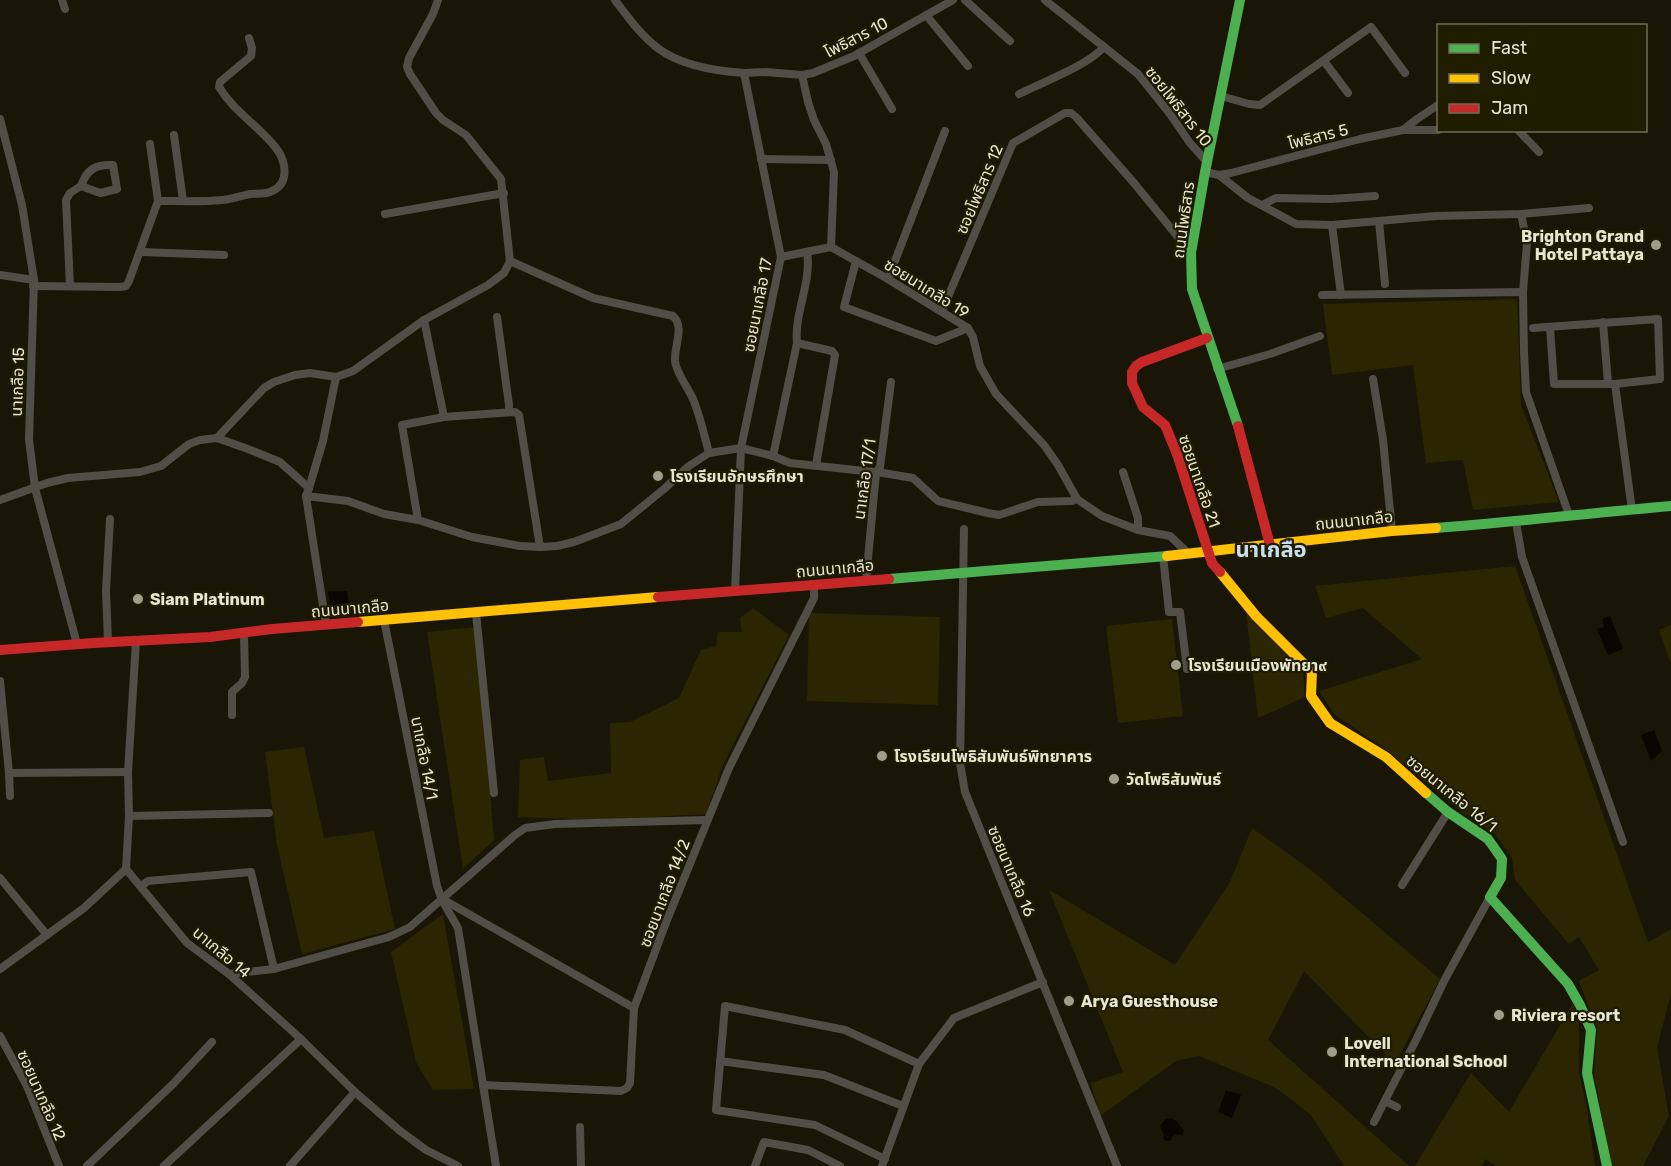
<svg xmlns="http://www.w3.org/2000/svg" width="1671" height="1166" font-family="Rubik,'Noto Sans Thai',sans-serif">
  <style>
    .green { fill: #2b2601 }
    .water { fill: #0a0501 }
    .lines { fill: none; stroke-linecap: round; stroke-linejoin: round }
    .street { stroke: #504e46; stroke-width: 8 }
    .fast { stroke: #4caf50; stroke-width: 10 }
    .slow { stroke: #ffc107; stroke-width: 10 }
    .jam { stroke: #c62828; stroke-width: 10 }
    .poi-dot { fill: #9f9d8c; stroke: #201c00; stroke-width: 2 }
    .labels { text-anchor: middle; stroke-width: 4.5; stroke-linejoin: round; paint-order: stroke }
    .street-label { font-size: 16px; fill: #e7e5d3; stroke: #201c00 }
    .poi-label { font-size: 16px; font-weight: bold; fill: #e7e5d3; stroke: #201c00; text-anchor: start }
    .district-label { font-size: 22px; font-weight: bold; fill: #c4e0f3; stroke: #201c00 }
  </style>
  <rect width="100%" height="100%" fill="#191607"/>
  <g class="green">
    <path d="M1517,299L1521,405L1559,502L1473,510L1463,460L1426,463L1413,365L1332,375L1323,304Z"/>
    <path d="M1515,566L1648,942L1671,929V994L1657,1048L1669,1116L1643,1166H1611L1594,1074L1597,1028L1579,981L1599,970L1579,937L1569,944L1515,880L1512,858L1495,834L1461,812L1388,751L1335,715L1319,691L1422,659L1363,608L1326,618L1315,586Z"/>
    <path d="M753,608L789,635L723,765L706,814L601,820L518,817L520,760L544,757L548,781L611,773L610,723L630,722L679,698L701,650L716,646L718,632H742L740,618Z"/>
    <path d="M1246,612L1303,672L1305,697L1258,718Z"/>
    <path d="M809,613L940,617L938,705L807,701Z"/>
    <path d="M1172,619L1183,716L1118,723L1106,626Z"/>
    <path d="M1671,625V664L1659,630Z"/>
    <path d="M476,627L494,840L463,869L427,632Z"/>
    <path d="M304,747L324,838L374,831L395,929L302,954L277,845L265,752Z"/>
    <path d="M1252,828L1311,870L1440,979L1395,1064L1304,971L1268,1040L1409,1166H1344L1310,1114L1276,1088L1199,1056L1176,1061L1100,1116L1091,1083L1123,1072L1049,890L1175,965L1230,882Z"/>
    <path d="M443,914L474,1089L433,1090L416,1062L391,952Z"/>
    <path d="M1573,1003L1579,1022V1072L1587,1109L1595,1166H1496L1485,1159L1482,1166H1415L1471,1073L1509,1112Z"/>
  </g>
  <g class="water">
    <path d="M328,591H347L349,604L330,605Z"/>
    <path d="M1610,616L1623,649L1608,655L1597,629L1604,627L1602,619Z"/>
    <path d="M1654,730L1662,751L1651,761L1641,735Z"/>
    <path d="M1226,1090L1241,1095L1232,1118L1218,1112Z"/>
    <path d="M1171,1118L1177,1121L1184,1131L1182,1135L1177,1134L1172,1137L1171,1140L1167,1141L1163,1139L1164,1135L1160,1126L1165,1119Z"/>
  </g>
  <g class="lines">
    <g class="street">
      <path d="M62,0L65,9"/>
      <path d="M615,0C628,17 641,36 659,49C682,66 715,71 744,73L781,257L741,448L735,591"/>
      <path d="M965,0L1010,41"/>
      <path d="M1045,0L1138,74L1170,114L1190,143L1207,162"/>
      <path d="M926,15L968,66"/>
      <path d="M859,53L892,109"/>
      <path d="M1324,61L1348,93"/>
      <path d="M744,73L766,72L802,75L813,73L854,56L953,0"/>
      <path d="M802,75L808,102L814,120L826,144L834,172L831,247L888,279L968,328L973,337L980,366L996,394L1044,445L1058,465L1077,499L1102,516L1138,530L1170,536L1189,554"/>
      <path d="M1019,94C1045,81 1085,67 1104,47"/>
      <path d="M1221,96L1249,104L1260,105L1371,27L1405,73"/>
      <path d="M0,119L22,205L34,280L29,439L35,488L77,644"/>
      <path d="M1403,130L1417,119L1438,105"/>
      <path d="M1518,130L1539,152"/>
      <path d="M174,135L183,201"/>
      <path d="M761,159L831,160"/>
      <path d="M1205,172L1219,175L1231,173L1360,139L1403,130H1438"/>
      <path d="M1219,175L1248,198L1296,224L1332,225L1436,216L1521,214L1589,208"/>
      <path d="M158,201C179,201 201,202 223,200C232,199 241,196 250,194C257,193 265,195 272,191C290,183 286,161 276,148C259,126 234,112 219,87L220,82L251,56L252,48L249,38"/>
      <path d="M1262,205L1276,198L1331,199L1375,196"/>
      <path d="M385,214L504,193"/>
      <path d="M1521,214L1527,243L1523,292"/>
      <path d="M1379,221L1385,284"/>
      <path d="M1332,225L1341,295"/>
      <path d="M140,252L224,255"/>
      <path d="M781,257L831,247"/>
      <path d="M510,261L593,298L673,316C685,327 674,346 675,361C676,372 688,388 693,399C700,416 704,434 709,453"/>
      <path d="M856,261L844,307L936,341L968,328"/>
      <path d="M0,275L34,280"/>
      <path d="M888,279L945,131"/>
      <path d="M33,286L120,287L126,286L129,281L158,201L150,144"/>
      <path d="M70,286L66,200L70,193L81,186L100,193L117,189L113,165C96,164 87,169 81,186"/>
      <path d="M1322,295L1523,292L1524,353L1526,392L1569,515"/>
      <path d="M942,311L1013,143L1065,113H1071L1076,117L1134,183L1191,253"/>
      <path d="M497,317L509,405V412"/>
      <path d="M424,320L444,417"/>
      <path d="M1603,322L1608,384"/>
      <path d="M1533,328L1658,319L1660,379L1615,384H1554L1550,327"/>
      <path d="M797,343L832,351L835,355L816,465"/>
      <path d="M1217,369L1270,354L1320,336"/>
      <path d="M1373,379L1383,440L1392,531"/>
      <path d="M1615,384L1632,510"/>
      <path d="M217,438L264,388L274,382L295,375L310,373L336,377L353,371L424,320L488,285L504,273L510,261L501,179L466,135L443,120L436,113L410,74L407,67L409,58L433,14L438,0"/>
      <path d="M773,456L797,343C794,313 812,282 807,252"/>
      <path d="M1123,472L1138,518V530"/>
      <path d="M309,488L323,441L336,377"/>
      <path d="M306,496L348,501L384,514L418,520L472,537L520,546L540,547L557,546L574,542L621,524L664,489L689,466L709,453L741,448L773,456L790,463L883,473L913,478L938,501L988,513L999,515L1038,502L1072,501L1077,499"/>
      <path d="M0,500L47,483L68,478L140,472L161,466L189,444L200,440L217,438L248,449L280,462L309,488L306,496L326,625"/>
      <path d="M418,520L402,425L444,417L515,412L519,415L540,547"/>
      <path d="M1516,522L1522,557L1623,842"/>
      <path d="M964,529L960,763L965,792L1117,1166"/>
      <path d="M1163,556L1169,612H1180L1187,669"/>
      <path d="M866,580L876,473L880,467L891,382"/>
      <path d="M476,613L494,793"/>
      <path d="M384,620L437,886L442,900L458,928L496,1166"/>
      <path d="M136,641L128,772L129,816L126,869L187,943L229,974L301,1039L355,1092L399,1130L426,1150L458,1166"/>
      <path d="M108,642L106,590L110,519"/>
      <path d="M0,681L9,773L10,796"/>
      <path d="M232,715V692L242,683L245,677L244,634"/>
      <path d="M9,773L128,772"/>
      <path d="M129,816L269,813"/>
      <path d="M0,878L47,935"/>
      <path d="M1402,885L1448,812"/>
      <path d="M141,886L148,881L251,872L274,969"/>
      <path d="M444,900L634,1008"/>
      <path d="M0,969L84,908L126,869"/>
      <path d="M229,974L274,969L389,937L410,927L515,835L525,828L555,824L707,820"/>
      <path d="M0,1036L27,1086L59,1166"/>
      <path d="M720,1061L824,1075L903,1106"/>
      <path d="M483,1085L621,1091L627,1088L630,1083L634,1008L665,925L729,768L814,598V585"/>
      <path d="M1385,1101L1397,1107"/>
      <path d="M1374,1122L1417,1038L1444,981L1490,897"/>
      <path d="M580,1127L581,1166"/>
      <path d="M885,1159L815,1125L716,1110L725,1006L845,1030L919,1064"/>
      <path d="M87,1166L173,1084L212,1042"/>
      <path d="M164,1166L301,1039"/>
      <path d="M290,1166L355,1092"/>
      <path d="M755,1166L764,1142L808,1150L840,1166"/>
      <path d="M882,1166L919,1064L954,1018L1043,982"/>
    </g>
    <g class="fast">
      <path d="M1238,426L1192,289L1191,253L1205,172L1240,0"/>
      <path d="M1436,528C1514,522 1592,513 1671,506"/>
      <path d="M889,579L1167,556"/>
      <path d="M1426,793L1448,812L1488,839L1502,859L1501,878L1490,897L1568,984L1580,1005L1591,1030L1587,1073L1607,1166"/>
    </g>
    <g class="slow">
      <path d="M1167,556L1392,531L1436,528"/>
      <path d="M1220,572L1256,616L1312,672L1311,696L1330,723L1386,757L1426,793"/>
      <path d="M358,622L658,597"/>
    </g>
    <g class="jam">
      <path d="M1207,338L1142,362L1136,366L1132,372V383L1143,407L1165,425L1177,454L1212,563L1220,572"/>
      <path d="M1238,426L1270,545"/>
      <path d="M658,597L889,579"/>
      <path d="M0,650L93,643L210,637L272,629L358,622"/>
    </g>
  </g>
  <g class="poi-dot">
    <circle cx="1656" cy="245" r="6"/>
    <circle cx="658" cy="476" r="6"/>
    <circle cx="138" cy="599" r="6"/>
    <circle cx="1176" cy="665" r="6"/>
    <circle cx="882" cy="756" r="6"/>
    <circle cx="1114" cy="779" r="6"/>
    <circle cx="1069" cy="1001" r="6"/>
    <circle cx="1499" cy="1015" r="6"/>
    <circle cx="1332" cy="1052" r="6"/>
  </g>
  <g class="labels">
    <g class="street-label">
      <text transform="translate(856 37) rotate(-27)" y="6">โพธิสาร 10</text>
      <text transform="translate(1179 106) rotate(52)" y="6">ซอยโพธิสาร 10</text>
      <text transform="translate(1318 136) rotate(-14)" y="6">โพธิสาร 5</text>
      <text transform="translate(979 189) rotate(-67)" y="6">ซอยโพธิสาร 12</text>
      <text transform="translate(1183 220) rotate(-82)" y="6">ถนนโพธิสาร</text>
      <text transform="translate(927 288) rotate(32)" y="6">ซอยนาเกลือ 19</text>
      <text transform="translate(757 305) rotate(-79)" y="6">ซอยนาเกลือ 17</text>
      <text transform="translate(17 382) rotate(-88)" y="6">นาเกลือ 15</text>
      <text transform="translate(864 479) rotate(-82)" y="6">นาเกลือ 17/1</text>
      <text transform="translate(1200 481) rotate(71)" y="6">ซอยนาเกลือ 21</text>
      <text transform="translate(1354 520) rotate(-6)" y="6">ถนนนาเกลือ</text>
      <text transform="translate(835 568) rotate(-5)" y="6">ถนนนาเกลือ</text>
      <text transform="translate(350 608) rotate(-5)" y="6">ถนนนาเกลือ</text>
      <text transform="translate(425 758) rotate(79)" y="6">นาเกลือ 14/1</text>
      <text transform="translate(1452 793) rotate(39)" y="6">ซอยนาเกลือ 16/1</text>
      <text transform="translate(1012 871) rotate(67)" y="6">ซอยนาเกลือ 16</text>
      <text transform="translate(664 893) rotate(-69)" y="6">ซอยนาเกลือ 14/2</text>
      <text transform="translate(222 952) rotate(40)" y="6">นาเกลือ 14</text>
      <text transform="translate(42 1095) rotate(66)" y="6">ซอยนาเกลือ 12</text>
    </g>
    <g class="poi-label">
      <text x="1644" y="242" text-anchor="end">Brighton Grand<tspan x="1644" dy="18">Hotel Pattaya</tspan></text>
      <text x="670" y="482">โรงเรียนอักษรศึกษา</text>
      <text x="150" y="605">Siam Platinum</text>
      <text x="1188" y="671">โรงเรียนเมืองพัทยา๙</text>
      <text x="894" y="762">โรงเรียนโพธิสัมพันธ์พิทยาคาร</text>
      <text x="1126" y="785">วัดโพธิสัมพันธ์</text>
      <text x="1081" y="1007">Arya Guesthouse</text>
      <text x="1511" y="1021">Riviera resort</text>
      <text x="1344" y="1049">Lovell<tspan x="1344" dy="18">International School</tspan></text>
    </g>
    <g class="district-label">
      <text x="1271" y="557">นาเกลือ</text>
    </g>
  </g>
  <rect x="1437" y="24" width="210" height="108" fill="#201c00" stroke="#706c54" stroke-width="1.5"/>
  <rect x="1449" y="44" width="30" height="9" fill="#4caf50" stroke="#706c54" stroke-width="1.5"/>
  <text x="1491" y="54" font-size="18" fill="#e7e5d3">Fast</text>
  <rect x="1449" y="74" width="30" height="9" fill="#ffc107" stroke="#706c54" stroke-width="1.5"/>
  <text x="1491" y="84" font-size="18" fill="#e7e5d3">Slow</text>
  <rect x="1449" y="104" width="30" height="9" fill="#c62828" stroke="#706c54" stroke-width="1.5"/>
  <text x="1491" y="114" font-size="18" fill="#e7e5d3">Jam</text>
</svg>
